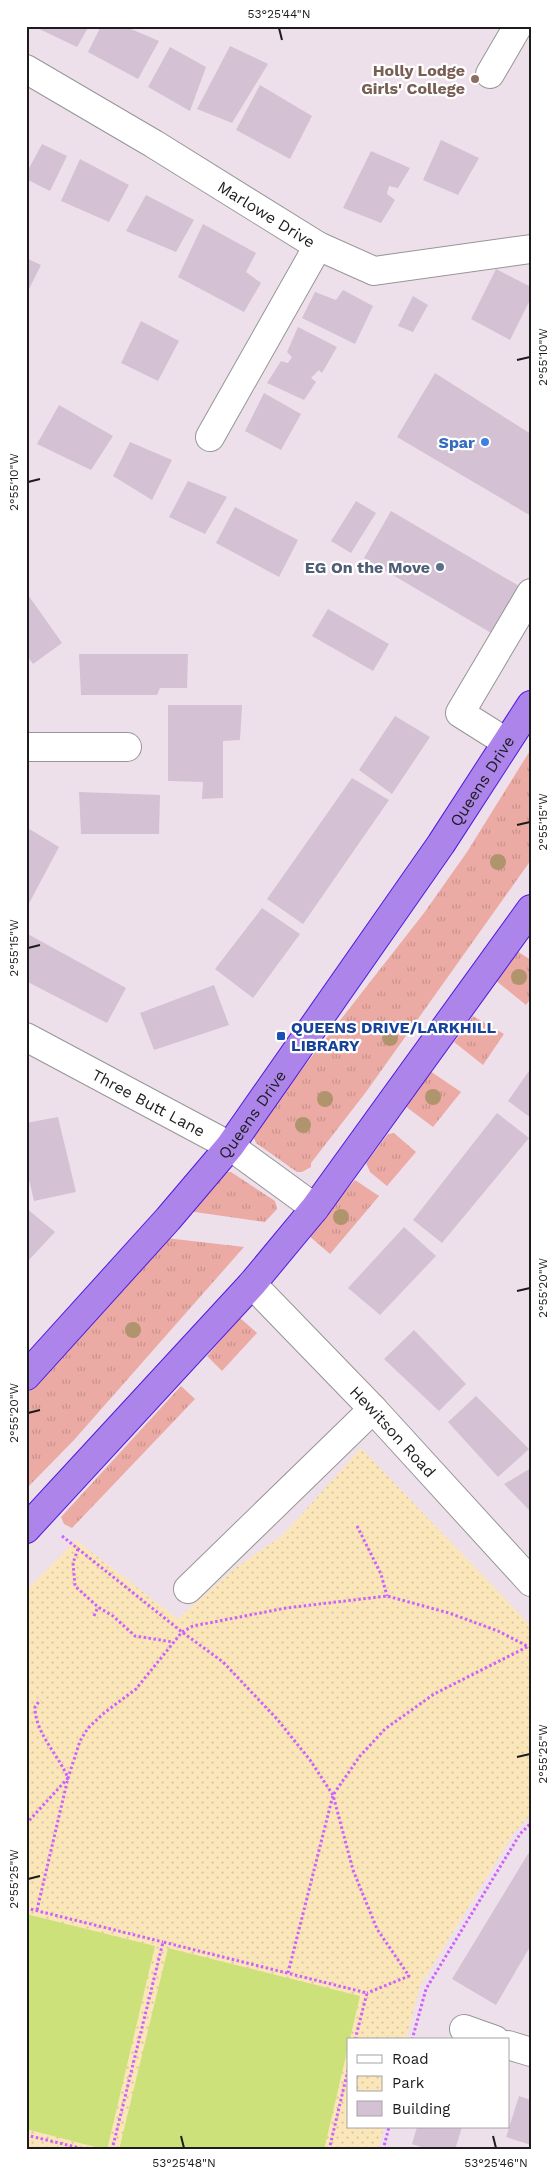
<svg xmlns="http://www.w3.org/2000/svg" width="557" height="2176" font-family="'Work Sans',sans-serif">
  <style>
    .grass { fill: url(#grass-tufts) }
    .park { fill: url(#park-dots) }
    .pitch { fill: #cce17a }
    .building { fill: #d4c1d4 }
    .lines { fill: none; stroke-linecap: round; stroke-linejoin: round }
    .minor-casing { stroke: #969696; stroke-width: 30 }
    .highway-casing { stroke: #4c1cdd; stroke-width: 30 }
    .path { stroke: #ce60ff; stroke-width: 3; stroke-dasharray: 2.5 2.5; stroke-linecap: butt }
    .minor { stroke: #fff; stroke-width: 28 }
    .highway { stroke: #ad84e9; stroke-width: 28 }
    .tree { fill: #af946d }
    .ticks { fill: none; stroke: #1c1c1c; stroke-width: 2 }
    .education-dot { fill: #8d6e63; stroke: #fff; stroke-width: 2 }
    .shop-dot { fill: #3f7fe0; stroke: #fff; stroke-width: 2 }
    .service-dot { fill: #5c6f8a; stroke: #fff; stroke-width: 2 }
    .transit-dot { fill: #1a4fb4; stroke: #fff; stroke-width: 2 }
    .labels { text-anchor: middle; stroke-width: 4.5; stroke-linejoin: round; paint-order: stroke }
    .education-label { font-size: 16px; font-weight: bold; fill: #785e54; stroke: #fff; text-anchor: end }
    .street-label { font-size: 16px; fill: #1c1c1c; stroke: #fff }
    .shop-label { font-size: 16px; font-weight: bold; fill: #366cbe; stroke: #fff; text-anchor: end }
    .service-label { font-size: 16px; font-weight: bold; fill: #4e5e75; stroke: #fff; text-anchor: end }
    .transit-label { font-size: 16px; font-weight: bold; fill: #164399; stroke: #fff; text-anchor: start }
    .neatline { fill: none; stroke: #1c1c1c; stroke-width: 2 }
    .ticks-label { font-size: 12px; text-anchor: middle; fill: #1c1c1c }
  </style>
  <defs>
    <pattern id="grass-tufts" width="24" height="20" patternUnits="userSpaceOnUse" patternTransform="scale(1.25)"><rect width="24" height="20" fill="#ebaaa3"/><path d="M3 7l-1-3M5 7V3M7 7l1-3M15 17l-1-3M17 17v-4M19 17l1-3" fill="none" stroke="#c9928c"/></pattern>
    <pattern id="park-dots" width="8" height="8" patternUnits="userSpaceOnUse" patternTransform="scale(1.25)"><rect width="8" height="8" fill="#fbe6ba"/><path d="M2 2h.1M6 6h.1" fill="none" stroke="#d7c59f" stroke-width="1.8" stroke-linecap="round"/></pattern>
  </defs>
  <rect width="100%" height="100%" fill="#eee0ea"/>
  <g class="grass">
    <path d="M531,749V860L366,1092L311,1163V1167L302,1172H297L256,1143L252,1133L424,913L467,852Z"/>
    <path d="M517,951L531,960V998L526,1005L495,980Z"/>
    <path d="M473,1016L504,1034L483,1065L454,1042Z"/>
    <path d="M430,1071L461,1092L433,1127L405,1106Z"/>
    <path d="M394,1133L416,1152L387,1186L370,1172L366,1163L388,1134Z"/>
    <path d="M227,1172H231L275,1201L277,1209L265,1222L188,1211L221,1175Z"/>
    <path d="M355,1180L379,1196L330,1254L308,1235Z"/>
    <path d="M166,1238L244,1247L74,1440L26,1489V1395Z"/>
    <path d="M240,1318L257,1333L222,1371L207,1356Z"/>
    <path d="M181,1386L195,1399L72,1528L64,1524L61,1517Z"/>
  </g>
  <path class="park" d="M361,1448L531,1626V1815L515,1831L420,1986L406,2040H348V2127H384L378,2150H26V1591L76,1540L178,1619L235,1568L282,1536Z"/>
  <g class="pitch">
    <path d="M26,1914L155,1946L107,2150L26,2129Z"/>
    <path d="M168,1948L360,1996L324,2150H119Z"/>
  </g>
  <g class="building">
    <path d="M33,26H89L77,47Z"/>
    <path d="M101,26H124L159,41L138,79L88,52Z"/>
    <path d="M230,46L268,64L232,123L197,109Z"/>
    <path d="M170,47L206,67L190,111L148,87Z"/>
    <path d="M260,85L312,116L290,159L236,130Z"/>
    <path d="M441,140L479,158L458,195L423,180Z"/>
    <path d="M42,144L67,156L50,191L26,179V174Z"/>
    <path d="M371,151L410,168L398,188L389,186L387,194L395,200L381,223L343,208Z"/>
    <path d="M80,159L129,185L109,222L61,201Z"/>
    <path d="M146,195L194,220L176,252L126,231Z"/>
    <path d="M203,224L256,253L246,272L261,283L244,312L178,277Z"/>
    <path d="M26,258L41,265L26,295Z"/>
    <path d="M496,269L531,287V298L510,340L471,319Z"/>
    <path d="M343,290L373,306L355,344L302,318L315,292L336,300Z"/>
    <path d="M413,296L428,305L413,332L398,326Z"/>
    <path d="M141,321L179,341L158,381L121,363Z"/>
    <path d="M298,327L337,347L322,373L319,370L311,378L316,382L304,400L267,383L281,361L288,363L292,357L287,352Z"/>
    <path d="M435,373L531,434V516L397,437Z"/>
    <path d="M264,393L301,414L281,450L245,431Z"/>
    <path d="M59,405L113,436L91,470L37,444Z"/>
    <path d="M130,442L172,460L152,500L113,476Z"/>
    <path d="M188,481L227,497L205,534L169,517Z"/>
    <path d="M356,501L376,513L351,553L331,541Z"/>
    <path d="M235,507L298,540L279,577L216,543Z"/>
    <path d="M391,511L526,590L498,637L364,558Z"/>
    <path d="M26,592L62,643L33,664L26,654Z"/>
    <path d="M328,609L389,644L373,671L312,636Z"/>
    <path d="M79,654H188L187,688H160L157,695H81Z"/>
    <path d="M168,705H242L240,740L223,741V798L202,799L203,782L168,781Z"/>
    <path d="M395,716L430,737L392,794L359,770Z"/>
    <path d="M352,778L389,800L303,924L267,899Z"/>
    <path d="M79,792L160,795L159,834H81Z"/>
    <path d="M26,827L59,847L26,909Z"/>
    <path d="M262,908L300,934L253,998L215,969Z"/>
    <path d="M26,933L126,988L107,1023L26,981Z"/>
    <path d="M214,985L229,1025L154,1050L140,1013Z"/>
    <path d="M531,1068V1118L508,1101Z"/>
    <path d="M497,1113L529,1138L442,1243L413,1220Z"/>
    <path d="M58,1117L76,1192L34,1201L26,1167V1123Z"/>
    <path d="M26,1208L55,1232L26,1263Z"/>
    <path d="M404,1227L436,1256L380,1315L348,1288Z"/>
    <path d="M414,1330L466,1384L439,1411L384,1359Z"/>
    <path d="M476,1396L529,1449L498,1477L448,1422Z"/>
    <path d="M531,1468V1512L504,1484Z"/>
    <path d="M531,1849V1945L496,2005L452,1979Z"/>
    <path d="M519,2096L531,2100V2145L506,2137Z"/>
    <path d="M417,2127H462L455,2150H431L412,2144Z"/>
  </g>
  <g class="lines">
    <defs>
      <g id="minor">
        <path id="s1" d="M26,69L154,144L318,246L374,271L531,249"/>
        <path d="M490,74L518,26"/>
        <path d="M210,437L318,246"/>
        <path d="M506,742L460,713L531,593"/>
        <path d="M26,747H127"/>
        <path id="s2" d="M26,1037L230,1146L315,1208"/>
        <path id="s3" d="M252,1284L373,1409L531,1582"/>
        <path d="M188,1589L373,1409"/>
        <path d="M464,2029L495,2040"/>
        <path d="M508,2045L531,2052"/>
      </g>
      <g id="highway">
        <path id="s4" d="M26,1376L168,1219L230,1146L441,844L531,705"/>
        <path d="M26,1529L252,1284L315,1208L531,909"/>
      </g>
    </defs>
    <use href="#minor" class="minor-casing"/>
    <use href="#highway" class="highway-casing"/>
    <g class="path">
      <path d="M357,1526L381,1574L387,1596"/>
      <path d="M62,1536L182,1632L223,1662L277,1719L310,1760L333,1795L353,1870L377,1929L409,1976L367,1993"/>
      <path d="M78,1549L73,1563L75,1586L98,1607L113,1616L135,1636L173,1642"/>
      <path d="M94,1616L98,1607"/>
      <path d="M26,1824L68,1778C58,1754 35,1733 35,1707L40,1700"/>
      <path d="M26,1908L163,1942"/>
      <path d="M37,1910L68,1778L80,1741L88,1728L104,1713L136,1689L182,1632L193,1626L286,1608L387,1596L449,1613L498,1631L529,1647"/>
      <path d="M288,1973L333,1795L360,1756L385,1729L434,1694L531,1645"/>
      <path d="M412,2040L426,1989L520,1834L531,1823"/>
      <path d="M26,2135L88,2150"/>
      <path d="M112,2150L163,1942L367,1993L355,2040"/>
      <path d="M329,2150L348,2070"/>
      <path d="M383,2150L389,2127"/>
    </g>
    <use href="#minor" class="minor"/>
    <use href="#highway" class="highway"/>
  </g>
  <g class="tree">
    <circle cx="498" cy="862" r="8"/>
    <circle cx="519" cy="977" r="8"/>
    <circle cx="390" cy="1038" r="8"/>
    <circle cx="433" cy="1097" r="8"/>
    <circle cx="325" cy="1099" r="8"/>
    <circle cx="303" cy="1125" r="8"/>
    <circle cx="341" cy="1217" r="8"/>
    <circle cx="133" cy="1330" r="8"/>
  </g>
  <path class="ticks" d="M279,28L282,40M517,360L530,357M28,482L40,479M517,825L530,822M28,948L40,945M517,1291L530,1288M28,1413L40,1410M517,1757L530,1754M28,1879L40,1876M181,2136L184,2148M493,2136L496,2148"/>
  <circle class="education-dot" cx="475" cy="79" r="5"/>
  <circle class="shop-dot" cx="485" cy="442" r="5"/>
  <circle class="service-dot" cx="440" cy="567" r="5"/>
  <rect class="transit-dot" x="276" y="1031" width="10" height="10" rx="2.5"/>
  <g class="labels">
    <g class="education-label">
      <text x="465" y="76">Holly Lodge<tspan x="465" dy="18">Girls' College</tspan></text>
    </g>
    <g class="street-label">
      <text dy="6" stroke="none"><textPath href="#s1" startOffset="281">Marlowe Drive</textPath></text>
      <text dy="6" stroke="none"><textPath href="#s4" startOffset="751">Queens Drive</textPath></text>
      <text dy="6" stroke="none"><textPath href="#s2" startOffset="139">Three Butt Lane</textPath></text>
      <text dy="6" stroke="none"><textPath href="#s4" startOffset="346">Queens Drive</textPath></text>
      <text dy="6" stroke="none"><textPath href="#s3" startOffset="204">Hewitson Road</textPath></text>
    </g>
    <g class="shop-label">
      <text x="475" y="448">Spar</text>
    </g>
    <g class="service-label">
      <text x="430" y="573">EG On the Move</text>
    </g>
    <g class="transit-label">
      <text x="291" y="1033">QUEENS DRIVE/LARKHILL<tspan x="291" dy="18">LIBRARY</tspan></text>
    </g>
  </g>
  <rect width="557" height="2176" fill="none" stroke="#ffffff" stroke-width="55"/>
  <rect x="347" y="2038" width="162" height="90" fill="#ffffff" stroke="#a4a4a4"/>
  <rect x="357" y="2055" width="25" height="8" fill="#ffffff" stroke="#a4a4a4"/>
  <text x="392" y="2064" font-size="15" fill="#1c1c1c">Road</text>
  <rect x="357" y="2076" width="25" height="15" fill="url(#park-dots)" stroke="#a4a4a4"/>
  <text x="392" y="2088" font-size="15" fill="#1c1c1c">Park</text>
  <rect x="357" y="2101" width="25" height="15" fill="#d4c1d4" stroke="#a4a4a4"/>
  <text x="392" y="2114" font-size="15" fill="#1c1c1c">Building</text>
  <rect x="28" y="28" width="502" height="2120" class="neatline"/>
  <g class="ticks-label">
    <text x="279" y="18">53°25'44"N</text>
    <text transform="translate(543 357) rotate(-90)" y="4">2°55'10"W</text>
    <text transform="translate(14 482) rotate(-90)" y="4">2°55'10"W</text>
    <text transform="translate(543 822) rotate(-90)" y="4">2°55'15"W</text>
    <text transform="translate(14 948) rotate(-90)" y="4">2°55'15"W</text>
    <text transform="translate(543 1288) rotate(-90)" y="4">2°55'20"W</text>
    <text transform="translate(14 1413) rotate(-90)" y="4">2°55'20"W</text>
    <text transform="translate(543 1754) rotate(-90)" y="4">2°55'25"W</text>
    <text transform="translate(14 1879) rotate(-90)" y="4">2°55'25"W</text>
    <text x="184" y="2167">53°25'48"N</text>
    <text x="496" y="2167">53°25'46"N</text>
  </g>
</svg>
